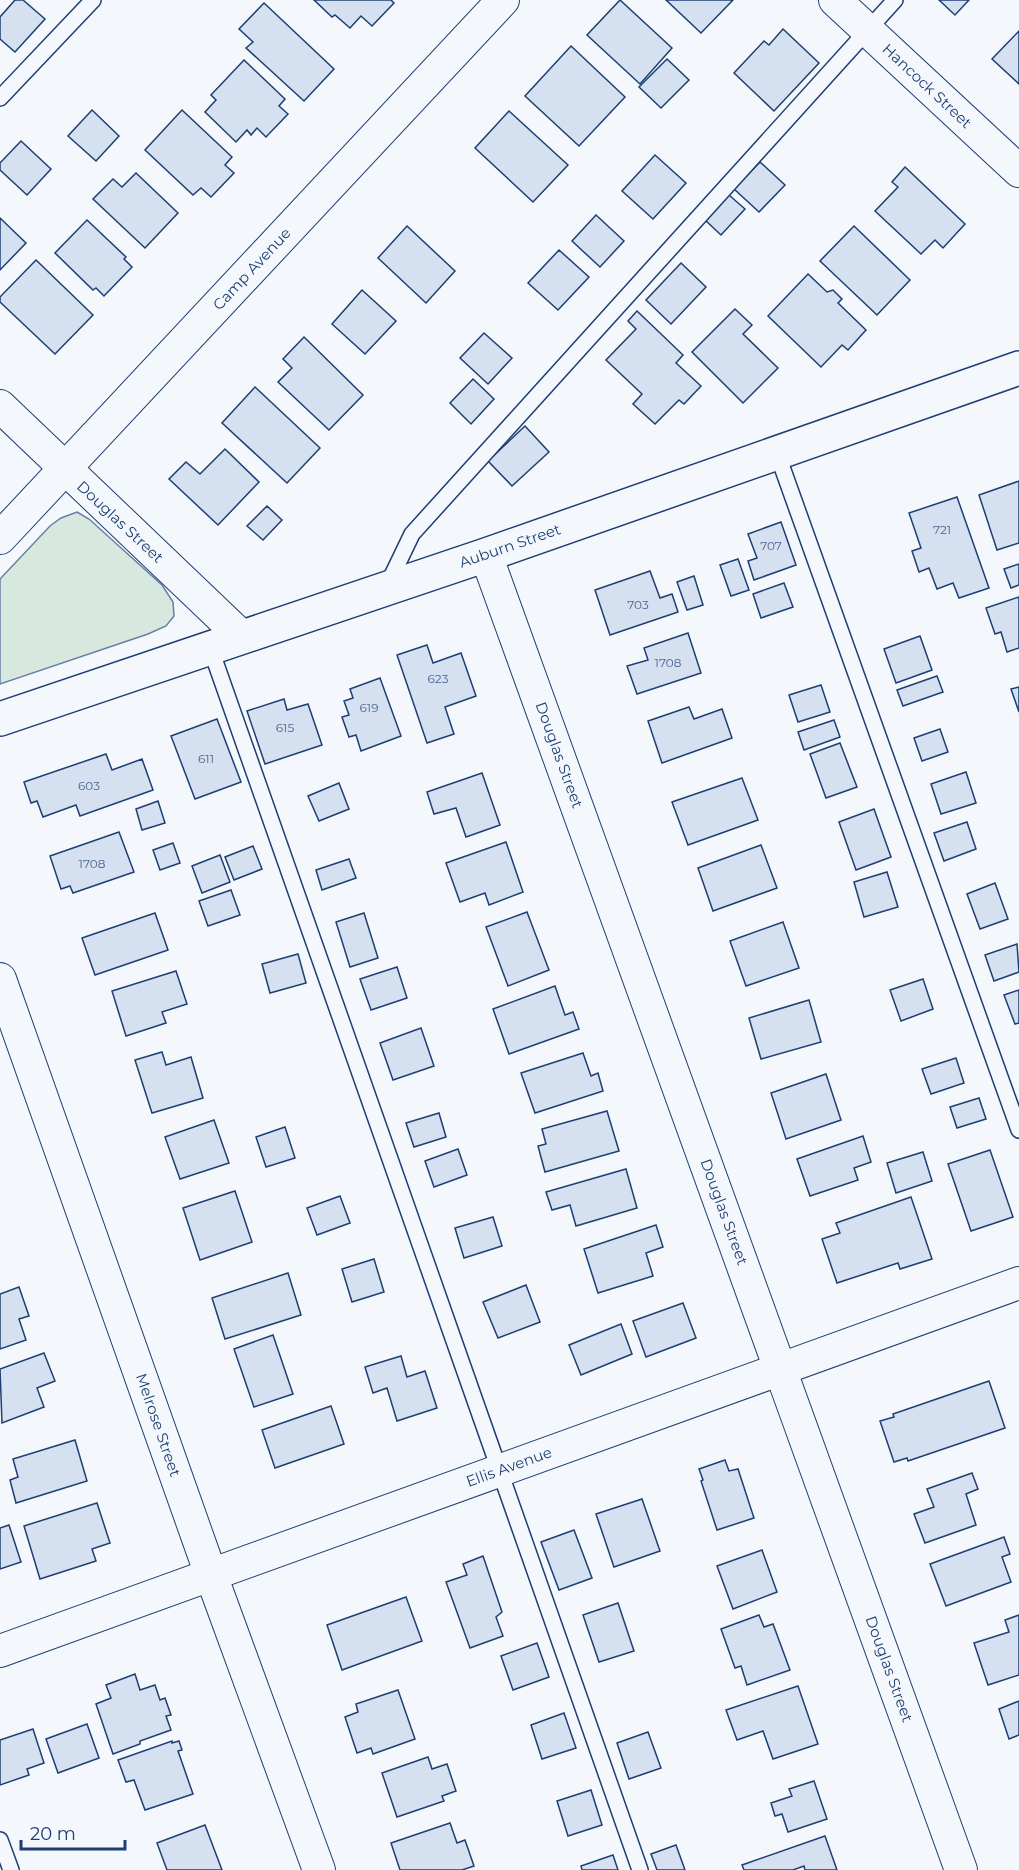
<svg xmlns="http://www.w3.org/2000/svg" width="1019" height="1870" font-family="Montserrat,sans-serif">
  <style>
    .green { fill: #d7e8df; stroke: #687fa3; stroke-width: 1.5 }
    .building { fill: #d5e0f0; stroke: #1d3f73; stroke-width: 1.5 }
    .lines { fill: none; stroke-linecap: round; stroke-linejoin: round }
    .lane-casing { stroke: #1d3f73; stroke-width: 18 }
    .street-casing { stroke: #1d3f73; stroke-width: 34 }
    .secondary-casing { stroke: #1d3f73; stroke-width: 36 }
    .lane { stroke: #f4f7fb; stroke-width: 15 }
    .street { stroke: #f4f7fb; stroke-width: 32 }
    .secondary { stroke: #f4f7fb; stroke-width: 33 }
    .labels { text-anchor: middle; stroke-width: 4.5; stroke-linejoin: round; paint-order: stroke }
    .number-label { font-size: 12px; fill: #4b6792 }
    .street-label { font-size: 15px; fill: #1d3f73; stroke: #f4f7fb }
  </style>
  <rect width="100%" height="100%" fill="#f4f7fb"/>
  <path class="green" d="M77,512L89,519L162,585L173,602L174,616L166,626L148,634L0,684V579L50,526L61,518Z"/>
  <g class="building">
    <path d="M15,0H23L45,19L15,52L0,39V17Z"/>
    <path d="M314,0H391L394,3L372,26L361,16L350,28L335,15L332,17Z"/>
    <path d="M620,0L672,48L640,84L587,35Z"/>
    <path d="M666,0H733L701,33Z"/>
    <path d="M939,0H969L955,15Z"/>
    <path d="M264,3L334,69L304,101L246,48L253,42L239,29Z"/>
    <path d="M783,29L819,63L774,111L734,73L764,41L769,45Z"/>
    <path d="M1019,31V84L992,59Z"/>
    <path d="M571,46L625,97L579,146L525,96Z"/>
    <path d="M667,59L689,80L661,108L639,87Z"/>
    <path d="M244,60L285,99L279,106L288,114L266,137L257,128L251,135L247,130L236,142L205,112L216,100L211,95Z"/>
    <path d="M92,110L119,136L96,161L68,136Z"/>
    <path d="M182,110L232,157L225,165L234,173L211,197L201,188L193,195L145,150Z"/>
    <path d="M509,111L568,165L533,202L475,148Z"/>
    <path d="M21,141L51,169L27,195L0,170V163Z"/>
    <path d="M655,155L686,183L653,219L622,191Z"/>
    <path d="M760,162L785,185L759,212L734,189Z"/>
    <path d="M905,167L965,224L943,248L935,240L921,254L875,211L898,187L892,182Z"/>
    <path d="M136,173L178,213L145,248L93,199L113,179L122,187Z"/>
    <path d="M729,195L745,209L721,235L705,220Z"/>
    <path d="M596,215L624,241L600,267L572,241Z"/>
    <path d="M0,218L26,243L0,270Z"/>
    <path d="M87,220L126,257L124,259L132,267L104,296L96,288L93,290L55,253Z"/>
    <path d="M407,226L455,271L426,303L378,258Z"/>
    <path d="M854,226L910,280L877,315L820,261Z"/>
    <path d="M559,250L589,277L558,310L528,283Z"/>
    <path d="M36,260L93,315L55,354L0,302V297Z"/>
    <path d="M681,263L706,287L671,324L646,300Z"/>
    <path d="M808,274L827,292L833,290L842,299L838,303L866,330L848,350L842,345L821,367L768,316Z"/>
    <path d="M362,290L396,321L365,354L332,324Z"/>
    <path d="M735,309L752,325L743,334L778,368L743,403L692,352Z"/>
    <path d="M637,311L683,355L676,363L701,386L684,404L679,400L655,424L633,404L642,394L606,360L636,329L628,321Z"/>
    <path d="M484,333L512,358L488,384L460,358Z"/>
    <path d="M304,337L363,395L329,430L278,382L292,368L283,359Z"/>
    <path d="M473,379L494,399L471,424L450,403Z"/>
    <path d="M255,387L320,448L287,483L222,423Z"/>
    <path d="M525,426L549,452L512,486L488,461Z"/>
    <path d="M225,449L259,482L218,525L169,479L186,462L200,474Z"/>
    <path d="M1019,481V543L997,550L979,495Z"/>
    <path d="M957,497L989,588L959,598L953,583L937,589L929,568L919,572L912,551L921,548L909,513Z"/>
    <path d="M267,506L282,520L263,540L247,526Z"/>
    <path d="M781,522L796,565L754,580L748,561L757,558L748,534Z"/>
    <path d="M738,559L749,590L731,596L720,565Z"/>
    <path d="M1019,564V585L1011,588L1004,569Z"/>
    <path d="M650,571L660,598L672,594L678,612L610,635L595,590Z"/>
    <path d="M694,576L703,605L687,610L677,582Z"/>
    <path d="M784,583L793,607L761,618L753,594Z"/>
    <path d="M1019,597V648L1007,652L1001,632L995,634L986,608Z"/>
    <path d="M688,633L701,673L637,694L627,666L648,660L644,648Z"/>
    <path d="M920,636L932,670L896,683L884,649Z"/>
    <path d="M427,645L433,663L461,653L476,696L445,707L454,734L427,743L397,655Z"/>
    <path d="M937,676L943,692L903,706L897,690Z"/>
    <path d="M380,678L401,736L361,751L356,735L349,737L342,717L349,715L344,701L353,698L350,689Z"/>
    <path d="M821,685L830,712L798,722L789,695Z"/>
    <path d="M1019,687V712L1011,689Z"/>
    <path d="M284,699L287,710L308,704L322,745L265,764L247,711Z"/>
    <path d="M689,707L694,719L722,709L732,738L662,763L648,721Z"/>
    <path d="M217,719L241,782L195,799L171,736Z"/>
    <path d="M834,720L840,737L804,750L798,732Z"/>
    <path d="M940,729L948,752L922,761L914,738Z"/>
    <path d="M840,743L857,787L826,798L810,754Z"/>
    <path d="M106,754L112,770L142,759L153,790L80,816L76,805L43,817L37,801L31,803L24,782Z"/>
    <path d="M966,772L976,803L941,814L931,784Z"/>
    <path d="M482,773L500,825L466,837L456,808L434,814L427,792Z"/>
    <path d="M742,778L758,820L688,845L672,802Z"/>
    <path d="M339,783L349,809L319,821L308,796Z"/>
    <path d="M158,801L165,823L142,830L136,809Z"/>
    <path d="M874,809L891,857L856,870L839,822Z"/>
    <path d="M967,822L976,849L944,861L934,833Z"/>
    <path d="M119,832L134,872L73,893L70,886L61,889L50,856Z"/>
    <path d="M506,842L523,892L489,905L485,893L460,902L446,863Z"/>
    <path d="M173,843L180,863L160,870L153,850Z"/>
    <path d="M761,845L777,888L713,911L698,868Z"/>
    <path d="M253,846L262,869L234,880L225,857Z"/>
    <path d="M220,855L230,882L202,893L192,866Z"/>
    <path d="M349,859L356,878L322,890L316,870Z"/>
    <path d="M887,872L898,907L864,917L854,882Z"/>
    <path d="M995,883L1008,919L980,929L967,894Z"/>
    <path d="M231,890L240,915L208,926L199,901Z"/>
    <path d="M527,912L549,970L508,986L486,927Z"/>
    <path d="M155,913L168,950L95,975L82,938Z"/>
    <path d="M364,913L378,958L350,967L336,922Z"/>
    <path d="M783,922L799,968L746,986L730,941Z"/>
    <path d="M1017,944L1019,972L994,981L985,955Z"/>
    <path d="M298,954L306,983L270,993L262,964Z"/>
    <path d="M397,967L407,998L371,1010L360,979Z"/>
    <path d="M176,971L187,1004L162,1012L166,1023L126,1036L112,991Z"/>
    <path d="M923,979L933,1009L901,1021L890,990Z"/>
    <path d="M555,986L565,1015L573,1012L579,1029L509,1054L493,1009Z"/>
    <path d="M1019,990V1023L1015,1024L1004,995Z"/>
    <path d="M809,1000L821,1042L761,1059L749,1018Z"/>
    <path d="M421,1028L434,1066L393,1080L380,1043Z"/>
    <path d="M162,1052L166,1065L191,1057L203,1098L152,1113L135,1060Z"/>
    <path d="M583,1053L591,1076L598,1073L603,1091L535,1113L521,1073Z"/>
    <path d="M956,1058L964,1083L931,1094L922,1069Z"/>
    <path d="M826,1074L841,1120L786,1139L771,1093Z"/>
    <path d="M979,1098L986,1119L957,1128L950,1107Z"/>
    <path d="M607,1111L619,1151L545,1172L538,1146L546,1144L542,1129Z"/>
    <path d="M439,1113L446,1137L414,1147L406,1123Z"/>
    <path d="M214,1120L229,1163L180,1179L165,1137Z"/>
    <path d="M285,1127L295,1158L266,1167L256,1137Z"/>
    <path d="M863,1136L871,1162L854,1168L858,1180L810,1196L797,1159Z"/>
    <path d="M458,1149L467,1175L434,1187L425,1161Z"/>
    <path d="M990,1150L1013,1217L971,1231L948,1164Z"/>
    <path d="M923,1152L932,1181L896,1193L887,1163Z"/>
    <path d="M626,1169L637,1208L576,1226L570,1205L552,1210L546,1192Z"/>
    <path d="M235,1191L252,1242L200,1260L183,1208Z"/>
    <path d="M340,1196L350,1223L317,1235L307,1208Z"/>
    <path d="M911,1197L932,1259L900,1269L898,1263L837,1283L822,1239L840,1233L836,1223Z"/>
    <path d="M493,1217L502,1246L464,1258L455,1228Z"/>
    <path d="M656,1225L663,1247L646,1253L653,1276L598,1293L584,1249Z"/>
    <path d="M374,1259L384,1292L352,1302L342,1269Z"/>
    <path d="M288,1273L301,1315L225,1339L212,1298Z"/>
    <path d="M526,1285L540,1322L498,1338L483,1302Z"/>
    <path d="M19,1287L29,1316L19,1319L26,1340L0,1349V1294Z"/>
    <path d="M683,1303L696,1338L646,1357L633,1321Z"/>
    <path d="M621,1324L632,1354L581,1375L569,1345Z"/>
    <path d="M273,1335L293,1394L254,1407L234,1349Z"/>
    <path d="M44,1353L55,1381L37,1388L44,1407L2,1423L0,1369Z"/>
    <path d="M401,1356L407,1377L425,1371L437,1408L397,1421L387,1388L373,1393L365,1367Z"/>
    <path d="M989,1381L1005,1428L908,1461L907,1458L894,1462L880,1421L894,1417L893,1414Z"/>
    <path d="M331,1406L344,1444L275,1468L262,1430Z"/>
    <path d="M75,1440L87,1481L16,1503L10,1480L18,1477L13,1459Z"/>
    <path d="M725,1460L729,1471L738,1469L754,1518L717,1530L701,1481L703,1480L699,1469Z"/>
    <path d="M972,1473L978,1489L966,1494L976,1525L925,1543L914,1514L934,1507L927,1489Z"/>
    <path d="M642,1499L660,1551L614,1567L596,1514Z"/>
    <path d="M97,1503L110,1543L92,1549L96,1561L40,1579L24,1526Z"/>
    <path d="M9,1525L21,1562L0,1569V1528Z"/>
    <path d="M574,1530L592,1578L559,1590L541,1542Z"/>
    <path d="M1004,1537L1010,1554L1002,1557L1011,1582L946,1606L930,1564Z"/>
    <path d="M762,1550L777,1592L733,1609L717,1566Z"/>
    <path d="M483,1556L502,1612L496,1617L503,1636L470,1648L446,1582L467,1575L463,1564Z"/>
    <path d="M406,1597L422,1641L342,1670L327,1625Z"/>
    <path d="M618,1603L634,1651L599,1662L583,1615Z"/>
    <path d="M759,1615L764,1627L773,1624L790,1670L747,1685L741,1666L735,1668L721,1629Z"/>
    <path d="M1019,1615V1675L988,1685L974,1643L1009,1632L1005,1620Z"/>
    <path d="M537,1643L549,1677L513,1690L501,1656Z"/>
    <path d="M135,1674L140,1690L155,1685L160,1700L165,1698L171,1715L166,1716L171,1730L140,1741V1744L113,1754L96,1704L111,1698L106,1685Z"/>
    <path d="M798,1686L818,1744L773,1759L763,1731L737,1740L726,1710Z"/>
    <path d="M398,1690L415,1739L373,1754L371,1748L357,1753L345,1717L358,1712L356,1704Z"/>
    <path d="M1019,1701V1735L1009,1739L999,1709Z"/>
    <path d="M564,1713L576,1748L542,1759L531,1725Z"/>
    <path d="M87,1724L99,1758L58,1773L46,1739Z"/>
    <path d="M33,1729L44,1763L27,1769L29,1775L0,1785V1740Z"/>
    <path d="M648,1732L661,1768L629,1779L617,1743Z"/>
    <path d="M172,1741V1743L179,1741L182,1750L178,1751L193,1794L145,1810L134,1780L126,1782L118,1760Z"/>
    <path d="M428,1757L432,1769L447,1764L456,1791L442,1796L444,1801L397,1817L382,1773Z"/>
    <path d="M814,1781L827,1819L788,1832L782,1814L775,1816L771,1803L792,1796L789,1789Z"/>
    <path d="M591,1790L602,1825L568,1836L557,1801Z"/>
    <path d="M450,1823L457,1843L465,1840L474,1866L462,1870H400L391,1843Z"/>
    <path d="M205,1825L222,1870H167L157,1843Z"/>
    <path d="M825,1836L837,1870H805L804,1866L793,1870H744L742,1865Z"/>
    <path d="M676,1845L685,1870H657L651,1854Z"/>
    <path d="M613,1855L618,1870H582L581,1866Z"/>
  </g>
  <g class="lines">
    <defs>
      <g id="lane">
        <path d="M0,98L93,0"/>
        <path d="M777,453L1019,1130"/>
        <path d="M387,586L412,534L895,0"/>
        <path d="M210,647L640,1870"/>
        <path d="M0,1840L11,1870"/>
      </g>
      <g id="street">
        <path d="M835,0L1019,171"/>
        <path d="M0,406L241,636"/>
        <path d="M0,538L503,0"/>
        <path d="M486,555L961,1870"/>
        <path d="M0,979L211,1575L319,1870"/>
        <path d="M0,1651L1019,1283"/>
      </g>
      <path id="secondary" d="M0,719L486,555L1019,368"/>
    </defs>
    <use href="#lane" class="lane-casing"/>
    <use href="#street" class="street-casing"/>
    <use href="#secondary" class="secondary-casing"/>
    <use href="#lane" class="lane"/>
    <use href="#street" class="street"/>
    <use href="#secondary" class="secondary"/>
  </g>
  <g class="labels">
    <g class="number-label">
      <text x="942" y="534">721</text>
      <text x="771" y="550">707</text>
      <text x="638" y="609">703</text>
      <text x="668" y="667">1708</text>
      <text x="438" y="683">623</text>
      <text x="369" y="712">619</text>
      <text x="285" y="732">615</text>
      <text x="206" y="763">611</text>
      <text x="89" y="790">603</text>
      <text x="92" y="868">1708</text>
    </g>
    <g class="street-label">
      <text transform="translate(927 86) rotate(43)" y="5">Hancock Street</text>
      <text transform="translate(252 269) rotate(-47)" y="5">Camp Avenue</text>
      <text transform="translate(120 522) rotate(43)" y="5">Douglas Street</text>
      <text transform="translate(510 546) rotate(-19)" y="5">Auburn Street</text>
      <text transform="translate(559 755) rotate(70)" y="5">Douglas Street</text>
      <text transform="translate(724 1212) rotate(70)" y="5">Douglas Street</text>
      <text transform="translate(158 1425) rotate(71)" y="5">Melrose Street</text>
      <text transform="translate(509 1467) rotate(-20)" y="5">Ellis Avenue</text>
      <text transform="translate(889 1669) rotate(70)" y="5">Douglas Street</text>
    </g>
  </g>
  <path d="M21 1840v9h104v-9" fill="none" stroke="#1d3f73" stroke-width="3"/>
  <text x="30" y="1840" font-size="18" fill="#1d3f73" stroke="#f4f7fb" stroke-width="4.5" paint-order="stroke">20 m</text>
</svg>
